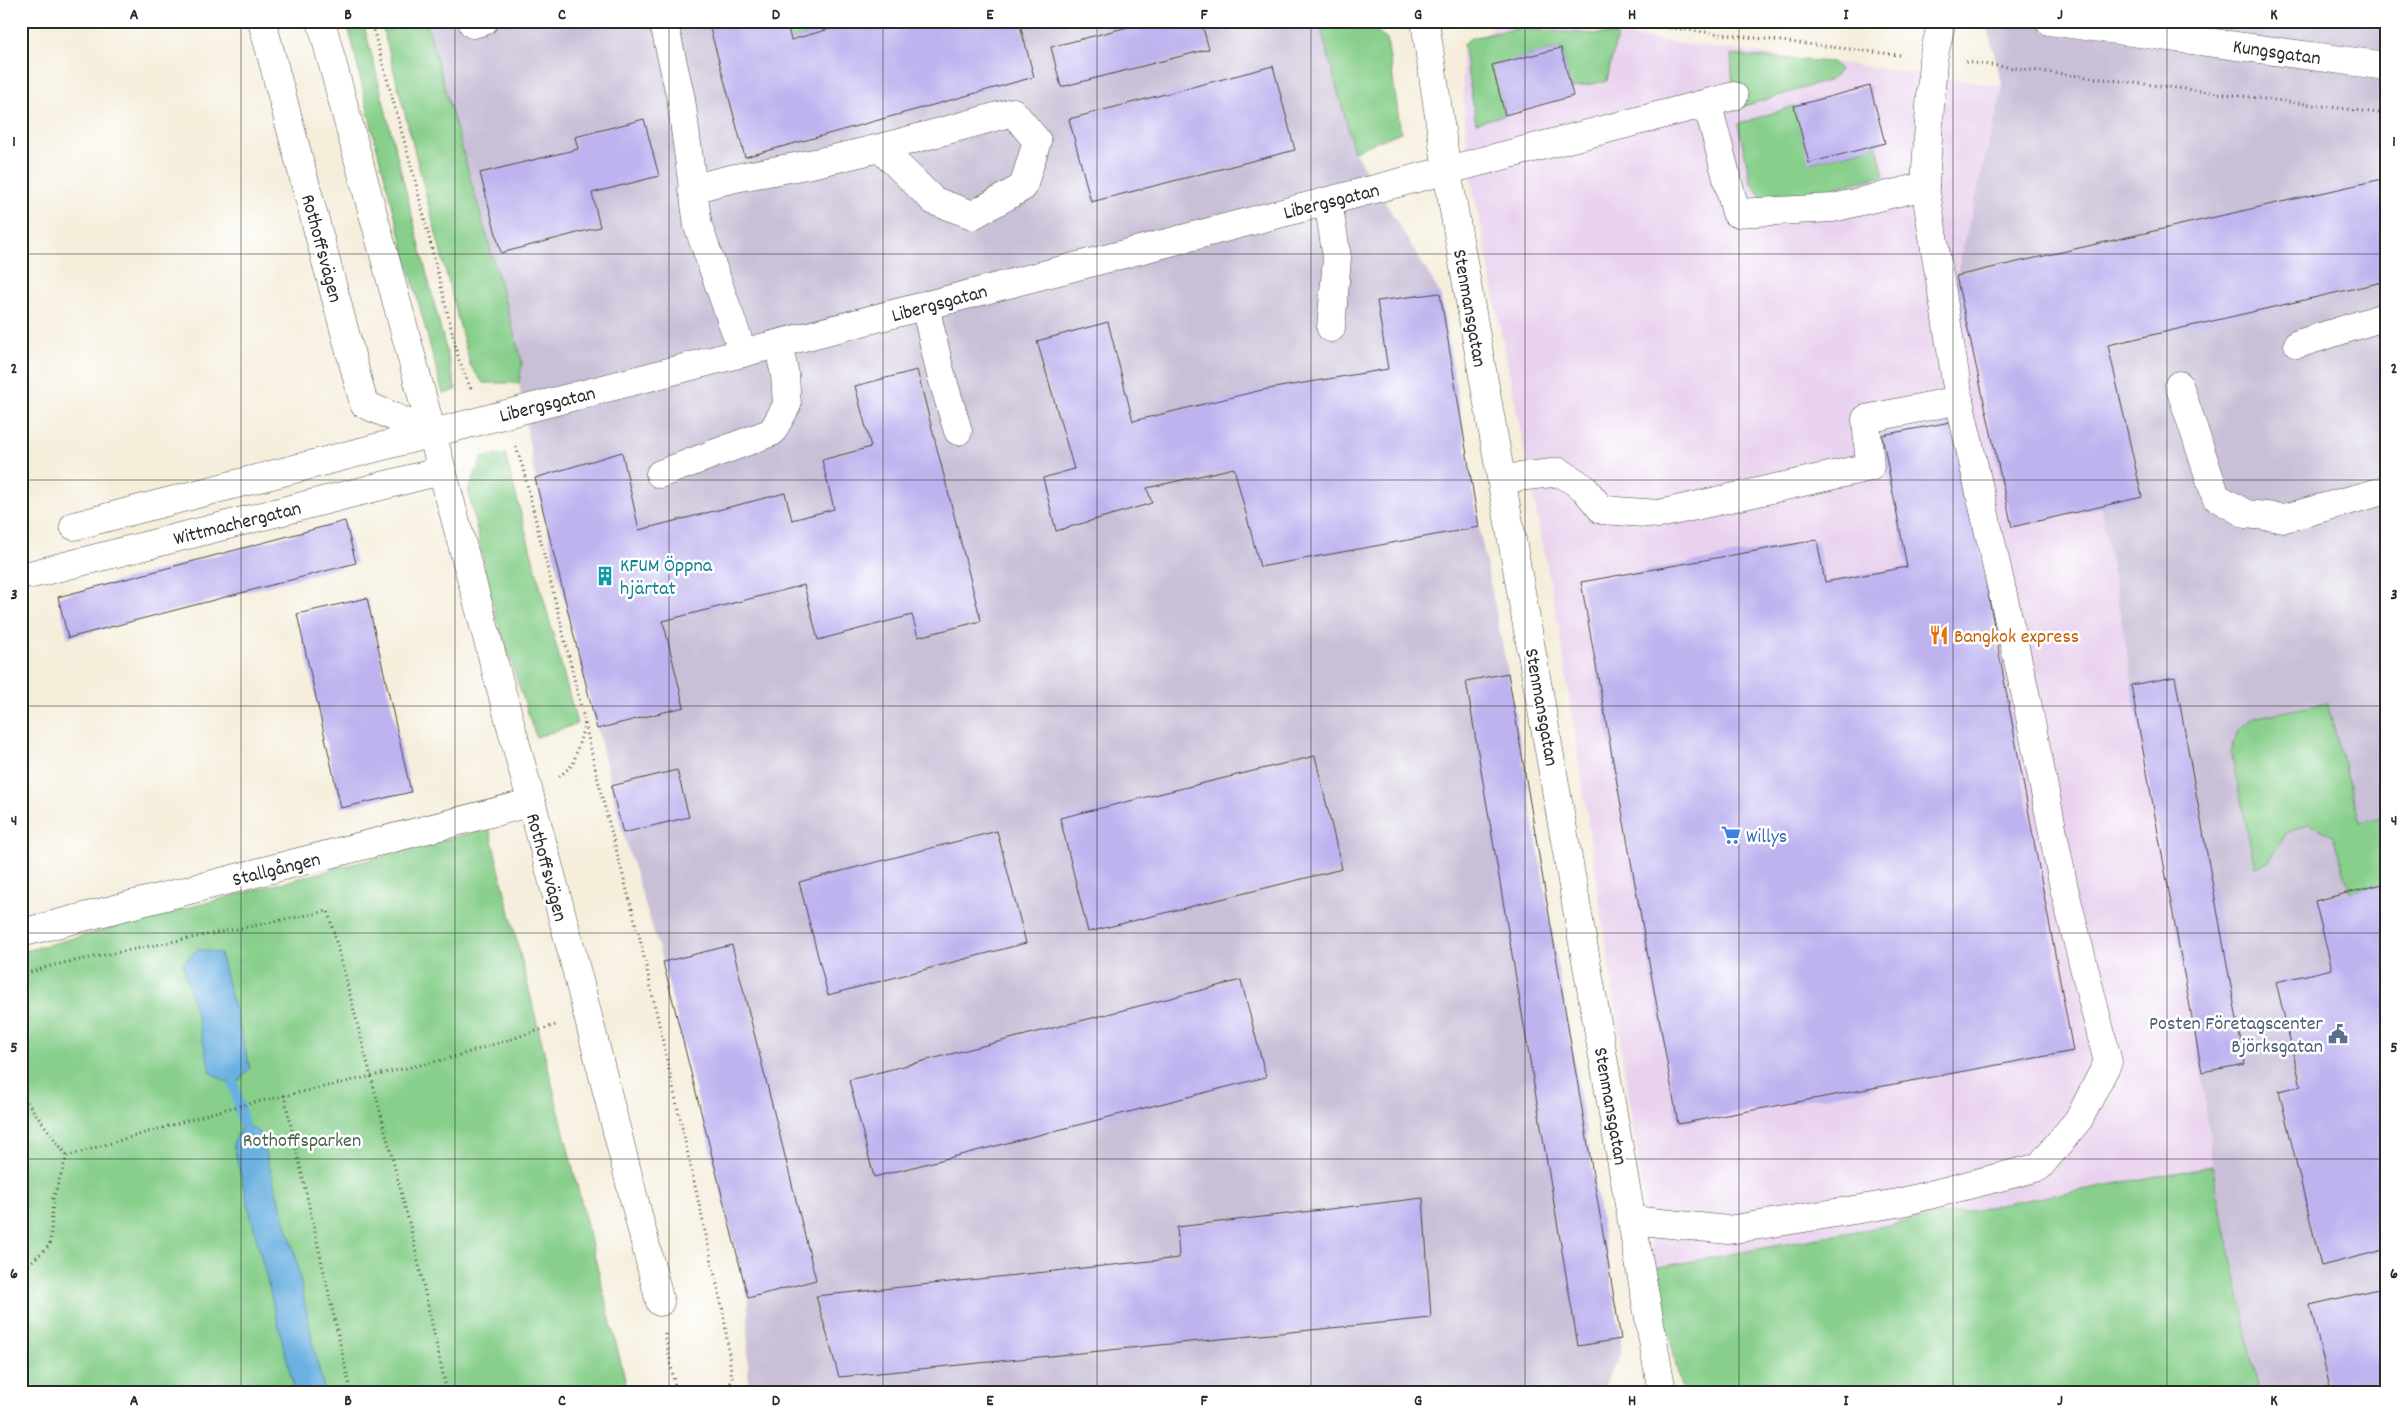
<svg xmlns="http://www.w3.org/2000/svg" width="2408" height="1413" font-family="Dekko,sans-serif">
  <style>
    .built { fill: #e9d2ee }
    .industrial { fill: #c9bfd7 }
    .green { fill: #87cf8b; stroke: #597d5b }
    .water { fill: #6ab1e1; stroke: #4a6e86 }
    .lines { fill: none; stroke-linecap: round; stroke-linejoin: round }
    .stream { stroke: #6ab1e1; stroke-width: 11 }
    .building { fill: #beb3ef }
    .minor-casing { stroke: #494845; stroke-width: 29 }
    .path { stroke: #494845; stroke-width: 3; stroke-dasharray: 1 4; stroke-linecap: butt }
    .minor { stroke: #fff; stroke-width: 28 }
    .grid { fill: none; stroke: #2b2b2b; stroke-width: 1; stroke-opacity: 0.55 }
    .labels { text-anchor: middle; stroke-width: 5; stroke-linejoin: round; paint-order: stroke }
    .street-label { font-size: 20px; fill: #2b2b2b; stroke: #fff }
    .culture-label { font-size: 20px; fill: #0d838f; stroke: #fff; text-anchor: start }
    .food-label { font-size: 20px; fill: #c56008; stroke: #fff; text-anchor: start }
    .shop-label { font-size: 20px; fill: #366cbe; stroke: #fff; text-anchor: start }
    .service-label { font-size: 20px; fill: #4e5e75; stroke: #fff; text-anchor: end }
    .park-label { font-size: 20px; fill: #4b644d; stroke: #fff }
    .neatline { fill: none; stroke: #2b2b2b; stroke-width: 2 }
    .grid-label { font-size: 16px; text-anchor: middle; font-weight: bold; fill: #2b2b2b }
  </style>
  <rect width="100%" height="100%" fill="#fff"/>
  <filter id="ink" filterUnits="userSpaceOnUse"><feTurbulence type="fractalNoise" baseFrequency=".02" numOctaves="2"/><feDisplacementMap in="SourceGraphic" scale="10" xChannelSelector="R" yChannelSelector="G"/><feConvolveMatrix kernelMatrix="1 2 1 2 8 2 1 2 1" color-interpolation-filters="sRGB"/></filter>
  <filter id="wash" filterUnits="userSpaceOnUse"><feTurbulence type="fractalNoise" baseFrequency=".0096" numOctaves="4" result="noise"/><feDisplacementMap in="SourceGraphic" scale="20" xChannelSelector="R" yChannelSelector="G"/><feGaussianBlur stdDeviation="1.12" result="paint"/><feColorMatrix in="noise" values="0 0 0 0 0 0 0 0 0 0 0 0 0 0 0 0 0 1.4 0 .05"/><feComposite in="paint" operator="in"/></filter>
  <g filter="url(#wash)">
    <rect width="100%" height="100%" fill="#f5eedb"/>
    <path class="built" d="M1501,21L1862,66L2003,86L1956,276L2101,506L2202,1072L2212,1166L1654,1268L1560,633L1467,156L1461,54Z"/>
    <g class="industrial">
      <path d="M426,21H786L792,40L857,21H1319L1354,151L1440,293L1479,527L1508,673L1621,1339V1354L1600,1392H748V1298L663,962L623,833L535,478L519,383L522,362Z"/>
      <path d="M1985,21H2387V1392H2259L2212,1166L2202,1072L2101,507L2012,527L1956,276L2003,86Z"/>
    </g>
    <g class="green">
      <path d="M347,21H363L456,390L443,394L375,141Z"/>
      <path d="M381,21H426L522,362L519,383H483L470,365Z"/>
      <path d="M786,21H857L791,40Z"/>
      <path d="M1319,21H1366L1387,40L1401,132L1354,151Z"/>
      <path d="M1514,29L1617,35L1607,81L1571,88L1561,48L1493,65L1505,115L1476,123L1463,44L1471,38Z"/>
      <path d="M1731,55L1833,62L1840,70L1831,80L1734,109Z"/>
      <path d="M1794,106L1810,163L1877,146L1884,176L1772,201L1760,196L1751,183L1738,124Z"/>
      <path d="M505,454L577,724L536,737L496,617L468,490L482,458Z"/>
      <path d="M2327,703L2360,822L2387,816V883L2350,892L2333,835L2309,824L2286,833L2269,862L2255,867L2231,752L2238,730L2252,718Z"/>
      <path d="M489,828L628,1392H21V952Z"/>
      <path d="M2212,1166L2259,1392H1682L1654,1268Z"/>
    </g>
    <g class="water">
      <path d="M198,949L220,953L250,1068L234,1086L211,1073L183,963Z"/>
      <path d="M243,1123L259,1132L296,1258L314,1350L325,1392H295L233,1144Z"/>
    </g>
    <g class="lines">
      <path class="stream" d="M234,1086L243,1123"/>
    </g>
    <g id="blocks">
      <g class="building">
        <path d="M708,21H786L791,40L857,21H1019L1034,77L745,157Z"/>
        <path d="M1151,21H1201L1209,49L1061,87L1051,47Z"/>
        <path d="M1561,48L1573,96L1505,115L1492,65Z"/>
        <path d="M1273,66L1295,150L1091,202L1069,119Z"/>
        <path d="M1870,86L1885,143L1809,163L1794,106Z"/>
        <path d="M644,119L659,176L592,193L600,227L501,253L480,173L578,149L575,137Z"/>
        <path d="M2387,178V281L2108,345L2142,497L2012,527L1956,276Z"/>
        <path d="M1440,293L1479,527L1260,567L1234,468L1147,488L1152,503L1056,531L1043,478L1074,469L1037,341L1108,322L1133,421L1262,390L1388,369L1377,301Z"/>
        <path d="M917,370L981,621L918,637L912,615L818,640L804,585L663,621L684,707L597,729L535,478L622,452L639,530L785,493L792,520L834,509L822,460L871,447L855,386Z"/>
        <path d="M1956,421L2073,1051L1678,1124L1581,582L1817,540L1825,582L1907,567L1882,435Z"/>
        <path d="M345,521L356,563L68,638L58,597Z"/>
        <path d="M367,598L411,792L341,808L297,614Z"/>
        <path d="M1508,673L1621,1339L1578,1346L1466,681Z"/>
        <path d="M2175,677L2245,1064L2202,1072L2131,685Z"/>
        <path d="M1315,756L1342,869L1088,932L1060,818Z"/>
        <path d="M677,770L689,817L623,833L611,786Z"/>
        <path d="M997,831L1026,943L828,995L799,882Z"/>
        <path d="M2387,883V1249L2321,1266L2279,1091L2301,1086L2276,982L2332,969L2315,901Z"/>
        <path d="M732,945L816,1280L748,1298L663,962Z"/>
        <path d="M1241,980L1266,1077L874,1177L849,1080Z"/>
        <path d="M1423,1198L1431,1318L839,1377L816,1296L1179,1258L1177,1227Z"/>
        <path d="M2387,1287V1392H2331L2310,1305Z"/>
      </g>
    </g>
  </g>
  <g filter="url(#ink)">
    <use href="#blocks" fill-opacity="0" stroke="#494845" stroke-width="1"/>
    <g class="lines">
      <defs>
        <g id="minor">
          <path d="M262,21L364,404L431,433"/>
          <path d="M321,21L571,949L660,1302"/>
          <path d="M661,21L665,28L681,99L698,226L743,353"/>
          <path d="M1425,21L1447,171L1662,1392"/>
          <path d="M2049,21L2387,66"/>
          <path d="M473,24L484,21"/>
          <path d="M1700,105L1711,117L1736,213L1833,208L1925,186"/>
          <path d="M692,190C731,176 774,172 815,163C882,149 947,130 1013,112L1037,141L1023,187L973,215L934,201L881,149"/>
          <path d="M1328,201L1337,258L1331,328"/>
          <path d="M925,305L940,371L958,431"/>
          <path d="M2298,344L2387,316"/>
          <path d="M2179,385L2216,497L2246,514L2285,518L2387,490"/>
          <path d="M660,474L772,432L787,405L785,375L778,344"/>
          <path d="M1502,479L1560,472L1584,488L1602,510L1659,514L1870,467L1866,419L1959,400"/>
          <path d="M74,526L1734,96"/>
          <path d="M33,574L441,471"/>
          <path d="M21,933L530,803"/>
          <path d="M1632,1220L1728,1230L1898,1203L2039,1167L2079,1119L2108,1062L2064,888L2025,692L1959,400L1925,186L1933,59L1942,21"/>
        </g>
      </defs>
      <use href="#minor" class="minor-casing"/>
      <g class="path">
        <path d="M371,21L415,180L459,360L471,389"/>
        <path d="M1611,21L1900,55"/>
        <path d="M1966,62L2387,114"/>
        <path d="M516,447L523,468L585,723L573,764L559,777"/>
        <path d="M585,724L601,793L640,939L724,1316L732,1379L727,1392"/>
        <path d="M21,975L54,965L328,911L412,1234L447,1392"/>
        <path d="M21,1094L67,1156"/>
        <path d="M284,1095L351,1392"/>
        <path d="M21,1271L50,1245L53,1199L67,1156L226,1109L447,1059L556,1025"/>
        <path d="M665,1334L676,1392"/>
      </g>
      <use href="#minor" class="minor"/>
    </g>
  </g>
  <path class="grid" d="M241,21V1392M455,21V1392M669,21V1392M883,21V1392M1097,21V1392M1311,21V1392M1525,21V1392M1739,21V1392M1953,21V1392M2167,21V1392M21,254H2387M21,480H2387M21,706H2387M21,933H2387M21,1159H2387"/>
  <defs>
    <symbol id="building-bare" viewBox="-9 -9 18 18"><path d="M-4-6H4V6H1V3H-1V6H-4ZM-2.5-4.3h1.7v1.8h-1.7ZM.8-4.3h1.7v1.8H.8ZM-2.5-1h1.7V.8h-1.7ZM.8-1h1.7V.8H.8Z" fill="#0f9aa8" stroke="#fff" stroke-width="2.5" paint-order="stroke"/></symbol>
    <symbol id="restaurant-bare" viewBox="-9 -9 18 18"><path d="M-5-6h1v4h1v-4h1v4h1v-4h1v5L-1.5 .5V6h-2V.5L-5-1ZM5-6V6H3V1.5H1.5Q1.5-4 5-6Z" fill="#e8710a" stroke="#fff" stroke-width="2.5" paint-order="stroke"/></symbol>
    <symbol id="supermarket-bare" viewBox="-9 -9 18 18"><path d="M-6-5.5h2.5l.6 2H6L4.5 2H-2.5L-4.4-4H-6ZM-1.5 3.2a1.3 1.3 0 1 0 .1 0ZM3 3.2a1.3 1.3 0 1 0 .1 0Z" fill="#3f7fe0" stroke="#fff" stroke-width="2.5" paint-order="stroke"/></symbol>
    <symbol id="civic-bare" viewBox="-9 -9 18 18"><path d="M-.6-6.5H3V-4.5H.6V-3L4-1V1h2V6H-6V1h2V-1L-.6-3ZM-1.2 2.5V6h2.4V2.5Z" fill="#5c6f8a" stroke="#fff" stroke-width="2.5" paint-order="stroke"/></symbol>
  </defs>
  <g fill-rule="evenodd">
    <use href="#building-bare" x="591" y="562" width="28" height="28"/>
    <use href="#restaurant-bare" x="1925" y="621" width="28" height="28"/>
    <use href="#supermarket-bare" x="1717" y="821" width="28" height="28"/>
    <use href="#civic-bare" x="2324" y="1020" width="28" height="28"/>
  </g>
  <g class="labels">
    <g class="street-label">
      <text transform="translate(2277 51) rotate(8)" y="7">Kungsgatan</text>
      <text transform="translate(1331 200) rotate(-14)" y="7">Libergsgatan</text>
      <text transform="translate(323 248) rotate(75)" y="7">Rothoffsvägen</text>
      <text transform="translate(939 302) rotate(-15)" y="7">Libergsgatan</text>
      <text transform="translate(1471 308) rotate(80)" y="7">Stenmansgatan</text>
      <text transform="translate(547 403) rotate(-14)" y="7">Libergsgatan</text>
      <text transform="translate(237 522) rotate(-14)" y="7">Wittmachergatan</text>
      <text transform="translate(1543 707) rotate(80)" y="7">Stenmansgatan</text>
      <text transform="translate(548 867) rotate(75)" y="7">Rothoffsvägen</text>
      <text transform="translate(276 868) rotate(-14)" y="7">Stallgången</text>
      <text transform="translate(1612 1106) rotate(80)" y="7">Stenmansgatan</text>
    </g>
    <g class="culture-label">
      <text x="620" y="571">KFUM Öppna<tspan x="620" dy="23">hjärtat</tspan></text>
    </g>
    <g class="food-label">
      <text x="1954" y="642">Bangkok express</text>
    </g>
    <g class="shop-label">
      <text x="1746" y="842">Willys</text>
    </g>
    <g class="service-label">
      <text x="2323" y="1029">Posten Företagscenter<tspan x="2323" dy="23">Björksgatan</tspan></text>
    </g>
    <g class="park-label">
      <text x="302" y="1146">Rothoffsparken</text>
    </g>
  </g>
  <rect width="2408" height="1413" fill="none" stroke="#fff" stroke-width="55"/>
  <rect x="28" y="28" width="2352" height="1358" class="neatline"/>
  <g class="grid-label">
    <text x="134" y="19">A</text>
    <text x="348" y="19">B</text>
    <text x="562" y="19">C</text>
    <text x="776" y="19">D</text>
    <text x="990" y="19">E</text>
    <text x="1204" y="19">F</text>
    <text x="1418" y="19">G</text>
    <text x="1632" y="19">H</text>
    <text x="1846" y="19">I</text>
    <text x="2060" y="19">J</text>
    <text x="2274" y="19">K</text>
    <text x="14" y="146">1</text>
    <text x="2394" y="146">1</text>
    <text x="14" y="373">2</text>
    <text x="2394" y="373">2</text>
    <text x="14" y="599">3</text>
    <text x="2394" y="599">3</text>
    <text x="14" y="825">4</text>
    <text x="2394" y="825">4</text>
    <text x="14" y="1052">5</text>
    <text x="2394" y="1052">5</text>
    <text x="14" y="1278">6</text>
    <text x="2394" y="1278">6</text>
    <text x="134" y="1405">A</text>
    <text x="348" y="1405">B</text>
    <text x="562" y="1405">C</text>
    <text x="776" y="1405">D</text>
    <text x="990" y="1405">E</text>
    <text x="1204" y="1405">F</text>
    <text x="1418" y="1405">G</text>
    <text x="1632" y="1405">H</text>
    <text x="1846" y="1405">I</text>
    <text x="2060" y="1405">J</text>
    <text x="2274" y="1405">K</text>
  </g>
</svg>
